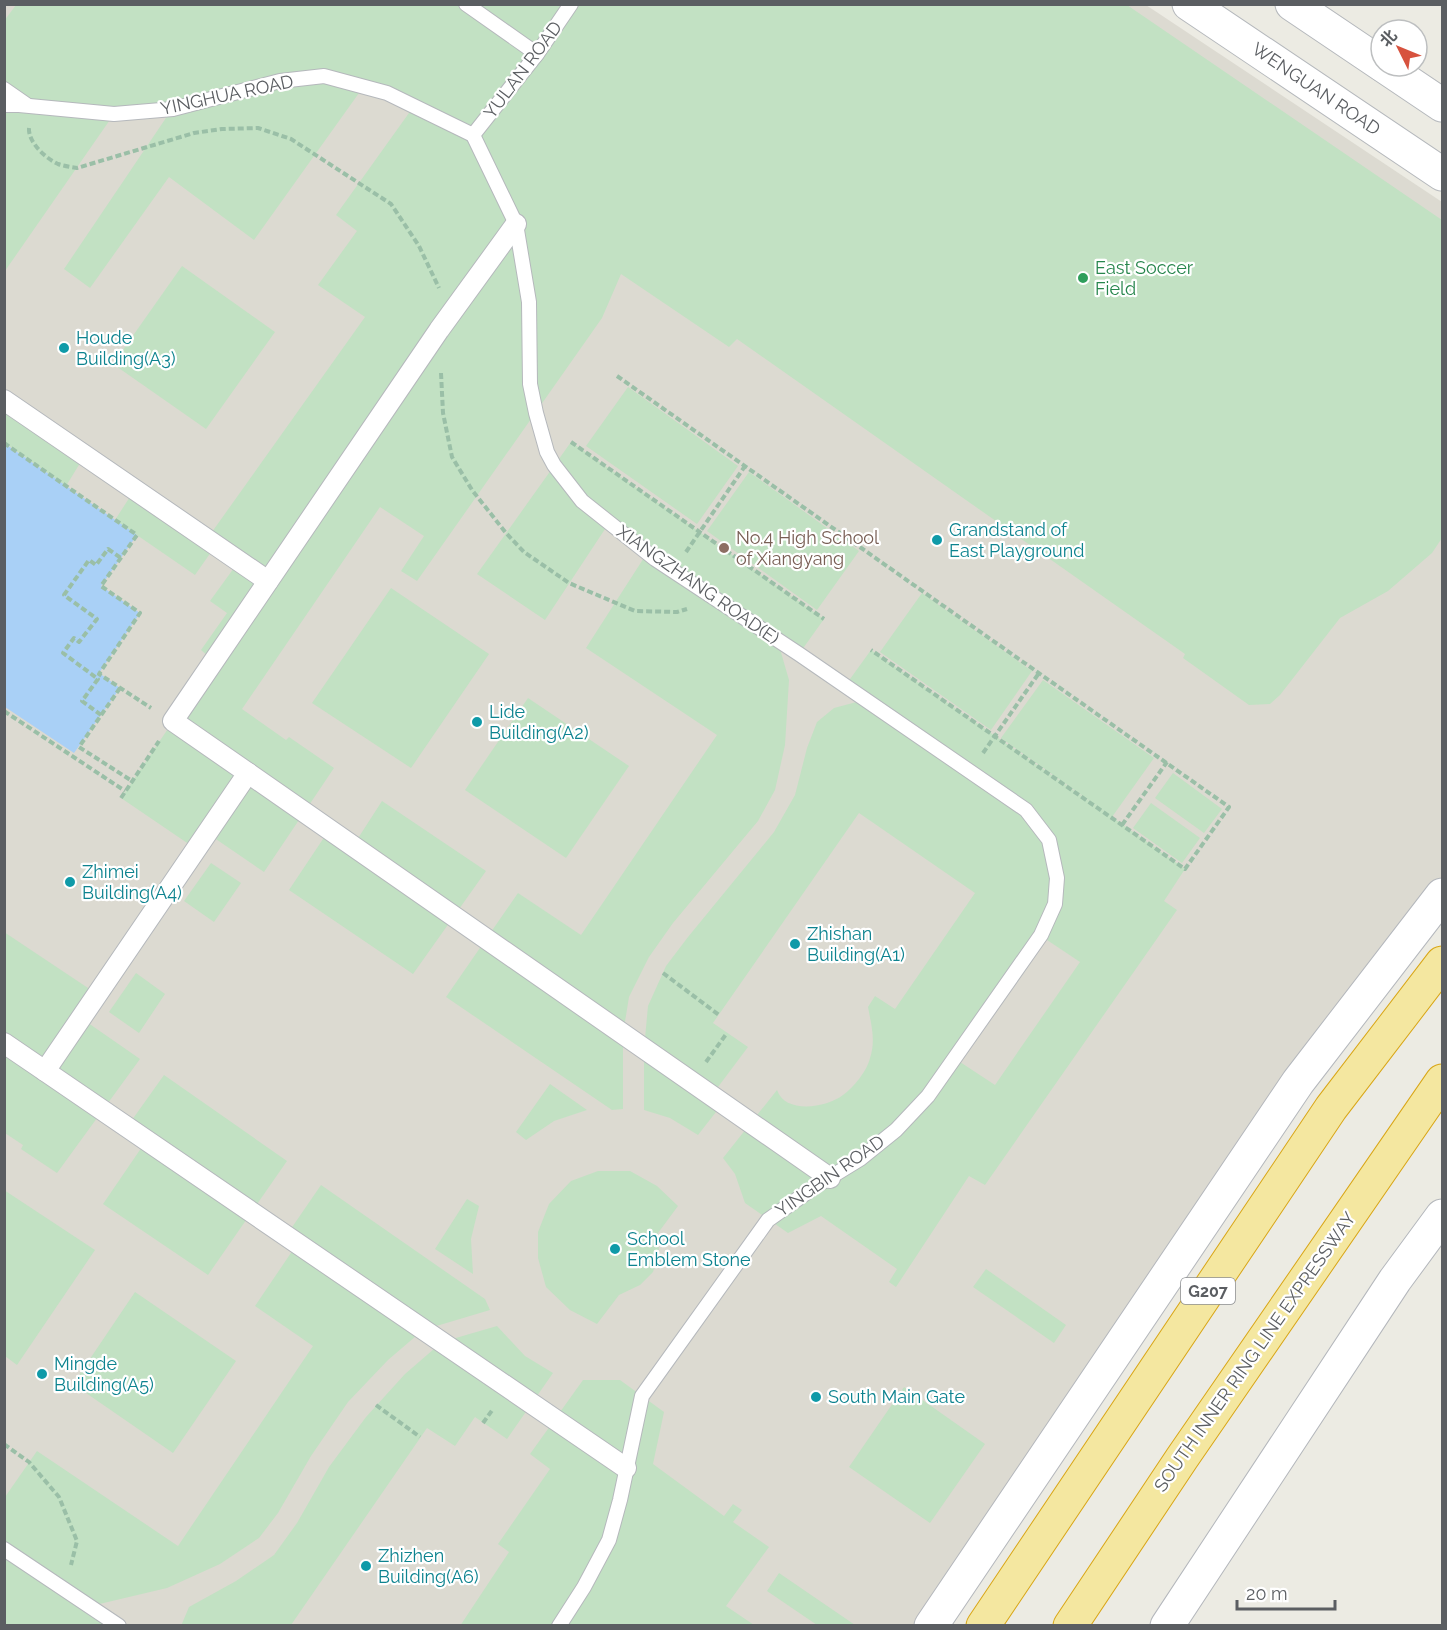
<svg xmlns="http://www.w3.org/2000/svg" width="1447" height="1630" font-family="Raleway,'Noto Sans SC',sans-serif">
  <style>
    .education { fill: #dcdad1 }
    .green { fill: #c2e1c3; fill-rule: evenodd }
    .water { fill: #a9d0f6 }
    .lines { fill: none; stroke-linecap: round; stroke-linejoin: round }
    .service-casing { stroke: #b5b8bc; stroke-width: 16 }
    .pedestrian-casing { stroke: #b5b8bc; stroke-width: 22 }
    .tertiary-casing { stroke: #b5b8bc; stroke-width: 35 }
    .secondary-casing { stroke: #b4b7bc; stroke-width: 35 }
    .trunk-casing { stroke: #d9a616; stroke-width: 35 }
    .path { stroke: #9abfa7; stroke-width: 4; stroke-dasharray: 6 3; stroke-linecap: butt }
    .service { stroke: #fff; stroke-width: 14 }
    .pedestrian { stroke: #fff; stroke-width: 20 }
    .tertiary { stroke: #fff; stroke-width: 33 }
    .secondary { stroke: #fff; stroke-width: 33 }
    .trunk { stroke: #f4e7a0; stroke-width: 33 }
    .leisure-dot { fill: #2e9e5b; stroke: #fff; stroke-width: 2 }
    .culture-dot { fill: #0f9aa8; stroke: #fff; stroke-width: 2 }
    .education-dot { fill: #8d6e63; stroke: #fff; stroke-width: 2 }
    .labels { text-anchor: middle; stroke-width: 4.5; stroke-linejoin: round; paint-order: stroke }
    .shield { fill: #fff; stroke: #8c8e91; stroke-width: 1.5 }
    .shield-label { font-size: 16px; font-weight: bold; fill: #5b5e62 }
    .street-label { font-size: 18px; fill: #5b5e62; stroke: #fff }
    .leisure-label { font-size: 18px; fill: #27864d; stroke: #fff; text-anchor: start }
    .culture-label { font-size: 18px; fill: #0d838f; stroke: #fff; text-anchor: start }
    .education-label { font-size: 18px; fill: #785e54; stroke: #fff; text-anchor: start }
  </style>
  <rect width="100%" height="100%" fill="#ecebe3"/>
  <path class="education" d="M5,5H1146L1442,202V895L931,1625L5,1626Z"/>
  <g class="green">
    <path d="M16,5H1127L1442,220V538L1432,553L1388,591L1340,618L1280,695L1270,704L1249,705L1183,658L1185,654L737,339L729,347L621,274L602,318L417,581L401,571L424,536L380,507L242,709L286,740L289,737L334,768L264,872L207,833L196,849L121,798L214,661L201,650L227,613L210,601L239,561L216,545L195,575L115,520L135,489L207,539L365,317L318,285L357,231L336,215L414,106L364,86L254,240L169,177L90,288L64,269L172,109L114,114L5,271L4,21Z"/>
    <path d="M182,266L275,332L206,429L113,364Z"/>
    <path d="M628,387L738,466L697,524L586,446Z"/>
    <path d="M4,400L85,455L66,486L5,443Z"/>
    <path d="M571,442L824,619L799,654L778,642L789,680L785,745L775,790L758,821L673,923L649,957L629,997L623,1034V1109L612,1110L446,997L518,893L581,935L717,735L586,648L647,553L609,523L545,620L477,574Z"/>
    <path d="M749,472L859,551L817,610L707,531Z"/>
    <path d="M391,588L489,654L411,768L312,703Z"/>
    <path d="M922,593L1032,671L991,730L880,652Z"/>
    <path d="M871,650L1111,816L1001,738L1043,680L1154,758L1112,817L1185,869L1164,901L1177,910L985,1185L969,1176L896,1287L889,1282L897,1269L821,1216L788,1233L745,1203L735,1174L723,1158L777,1090C785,1114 826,1108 843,1095C854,1087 867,1071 870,1058C876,1040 871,1024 868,1007L875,996L895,1009L975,893L859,813L713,1023L748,1047L712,1095L723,1103L698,1135L670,1118L644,1110V1049L648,1006L666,966L688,937L774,832L795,795L807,748L817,722L834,708L864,700L845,686ZM1041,936L1080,962L995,1085L954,1058Z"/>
    <path d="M528,698L629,766L566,858L465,790Z"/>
    <path d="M1173,773L1222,809L1204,833L1155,798Z"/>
    <path d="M382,801L486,871L413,974L289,890L329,830L353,846Z"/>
    <path d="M1151,803L1200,838L1182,863L1133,828Z"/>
    <path d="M211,863L241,883L214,922L184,901Z"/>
    <path d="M4,932L97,994L81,1018L140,1059L57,1173L21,1149L23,1145L5,1133Z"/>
    <path d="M136,973L165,994L139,1033L109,1012Z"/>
    <path d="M164,1075L287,1161L208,1275L103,1204L146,1141L127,1127Z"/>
    <path d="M550,1084L587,1110L554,1121L526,1140L516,1132Z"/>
    <path d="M598,1171H630L657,1186L678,1206L658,1233L659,1253L653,1272L640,1285L619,1295L597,1324L570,1310L546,1287L538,1258V1232L549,1204L571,1181Z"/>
    <path d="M321,1185L485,1299L490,1310L423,1330L388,1360L348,1402L311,1456L278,1513L259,1538L220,1564L167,1588L91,1606L120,1625L5,1626V1497L37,1451L178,1546L313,1346L255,1306L297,1244L286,1236Z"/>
    <path d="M4,1190L95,1250L17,1365L5,1356Z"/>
    <path d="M467,1199L479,1206L471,1239L473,1274L435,1249Z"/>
    <path d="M986,1269L1066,1325L1054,1343L973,1287Z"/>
    <path d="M135,1292L236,1361L173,1453L73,1384Z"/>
    <path d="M497,1326L525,1356L553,1373L507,1439L475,1417L455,1446L427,1428L291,1625L181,1626L189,1607L236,1581L274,1555L297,1523L329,1467L366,1417L405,1374L442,1342Z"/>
    <path d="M583,1380H620L664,1412L653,1464L724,1516L733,1504L742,1510L733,1522L769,1547L726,1606L754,1625L460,1626L509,1552L498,1544L550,1469L530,1454Z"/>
    <path d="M904,1387L985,1444L930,1523L849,1467Z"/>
    <path d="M779,1573L855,1625H817L767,1591Z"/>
  </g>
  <path class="water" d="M4,443L137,535L101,586L140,613L99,673L120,688L74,753L5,707Z"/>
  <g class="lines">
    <defs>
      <g id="service">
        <path d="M466,4L537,54"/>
        <path d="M4,89L27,105"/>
        <path d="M4,105H19L114,114L173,109L280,81L324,76L387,93L473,135"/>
        <path d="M473,135L516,224L529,302L530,384L536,413L547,452L554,465L582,501L655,559L799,654L1026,810L1049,840L1057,878L1055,904L1041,935L928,1096L896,1130L860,1159L816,1186L768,1220L642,1396L620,1500L609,1540L584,1587L559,1626"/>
        <path d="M473,135L537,54L571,4"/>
        <path d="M4,1549L119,1626"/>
      </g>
      <g id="pedestrian">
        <path d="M4,400L268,581"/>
        <path d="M248,773L830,1178"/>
        <path d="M4,1043L45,1071L248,773L173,721L439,330L516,224"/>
        <path d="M45,1071L626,1468"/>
      </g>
      <g id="tertiary">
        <path d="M1189,4L1442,174"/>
        <path d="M1292,4L1381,64"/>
        <path d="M1384,66L1442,105"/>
      </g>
      <g id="secondary">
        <path d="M931,1626L1298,1082L1442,895"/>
        <path d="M1167,1626L1395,1280L1442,1216"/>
      </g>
      <g id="trunk">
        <path d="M983,1626L1331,1108L1442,963"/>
        <path d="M1070,1626L1182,1458L1442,1081"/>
      </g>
    </defs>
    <use href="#service" class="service-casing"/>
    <use href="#pedestrian" class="pedestrian-casing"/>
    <use href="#tertiary" class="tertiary-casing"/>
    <use href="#secondary" class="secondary-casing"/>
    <use href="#trunk" class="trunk-casing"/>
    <g class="path">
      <path d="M29,128C28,142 45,158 58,164C64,166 71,167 77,168L194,133L222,129L258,128L291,139L391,204L419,246L439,288"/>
      <path d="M441,373L443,413L452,457L472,490L506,533L524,552L569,583L635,611L677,612L687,609"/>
      <path d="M617,376L1229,807L1185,869L871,650"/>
      <path d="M571,442L824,619"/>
      <path d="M4,443L137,535L101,586L140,613L99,674L151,708"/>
      <path d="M686,552L745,466"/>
      <path d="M120,688L79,747L132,781"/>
      <path d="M4,711L125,791"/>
      <path d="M101,715L82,701L98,679L63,653L74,638L79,642L97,619L64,595L89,560L96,565L108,549L121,558"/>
      <path d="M983,753L1039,673"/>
      <path d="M121,798L159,741"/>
      <path d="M1122,825L1167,762"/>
      <path d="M663,973L719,1015"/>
      <path d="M706,1062L727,1033"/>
      <path d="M376,1405L420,1437"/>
      <path d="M483,1423L493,1409"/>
      <path d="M4,1444L29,1462L59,1497L77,1541L71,1565"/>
    </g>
    <use href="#service" class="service"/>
    <use href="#pedestrian" class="pedestrian"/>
    <use href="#tertiary" class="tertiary"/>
    <use href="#secondary" class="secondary"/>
    <use href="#trunk" class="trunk"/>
  </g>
  <circle class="leisure-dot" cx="1083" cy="278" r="6"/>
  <g class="culture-dot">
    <circle cx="64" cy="348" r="6"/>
    <circle cx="937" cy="540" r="6"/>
    <circle cx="477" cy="722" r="6"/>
    <circle cx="70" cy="882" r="6"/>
    <circle cx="795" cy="944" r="6"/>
    <circle cx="615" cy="1249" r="6"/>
    <circle cx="42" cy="1374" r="6"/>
    <circle cx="816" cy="1397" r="6"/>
    <circle cx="366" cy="1566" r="6"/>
  </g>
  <circle class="education-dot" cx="724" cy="548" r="6"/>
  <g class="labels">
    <rect class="shield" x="1181" y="1278" width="54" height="26" rx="4.5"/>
    <g class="shield-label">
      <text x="1208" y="1297">G207</text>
    </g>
    <g class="street-label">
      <text transform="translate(523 70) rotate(-53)" y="6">YULAN ROAD</text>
      <text transform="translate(1316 89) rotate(34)" y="6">WENGUAN ROAD</text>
      <text transform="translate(227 95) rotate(-12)" y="6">YINGHUA ROAD</text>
      <text transform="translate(698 585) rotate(35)" y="6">XIANGZHANG ROAD(E)</text>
      <text transform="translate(830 1176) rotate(-35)" y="6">YINGBIN ROAD</text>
      <text transform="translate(1255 1352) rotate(-55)" y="6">SOUTH INNER RING LINE EXPRESSWAY</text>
    </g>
    <g class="leisure-label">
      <text x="1095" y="274">East Soccer<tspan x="1095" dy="21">Field</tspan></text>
    </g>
    <g class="culture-label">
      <text x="76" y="344">Houde<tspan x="76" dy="21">Building(A3)</tspan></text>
      <text x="949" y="536">Grandstand of<tspan x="949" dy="21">East Playground</tspan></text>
      <text x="489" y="718">Lide<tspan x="489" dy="21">Building(A2)</tspan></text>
      <text x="82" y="878">Zhimei<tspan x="82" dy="21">Building(A4)</tspan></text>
      <text x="807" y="940">Zhishan<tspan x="807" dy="21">Building(A1)</tspan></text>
      <text x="627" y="1245">School<tspan x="627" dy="21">Emblem Stone</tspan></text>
      <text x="54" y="1370">Mingde<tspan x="54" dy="21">Building(A5)</tspan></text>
      <text x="828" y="1403">South Main Gate</text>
      <text x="378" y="1562">Zhizhen<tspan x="378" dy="21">Building(A6)</tspan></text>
    </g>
    <g class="education-label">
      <text x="736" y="544">No.4 High School<tspan x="736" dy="21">of Xiangyang</tspan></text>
    </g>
  </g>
  <rect width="1447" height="1630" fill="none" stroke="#5b5e62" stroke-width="12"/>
  <g transform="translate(1399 48) rotate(313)"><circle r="28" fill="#ffffff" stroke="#bdbfc0" stroke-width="1.5"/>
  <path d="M0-4.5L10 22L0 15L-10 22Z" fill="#d7523e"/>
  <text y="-9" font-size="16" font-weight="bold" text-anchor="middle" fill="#5b5e62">北</text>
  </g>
  <path d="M1237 1600v9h98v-9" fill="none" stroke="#5b5e62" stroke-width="3"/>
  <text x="1246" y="1600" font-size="18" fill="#5b5e62" stroke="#ffffff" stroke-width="4.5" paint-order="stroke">20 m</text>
</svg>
